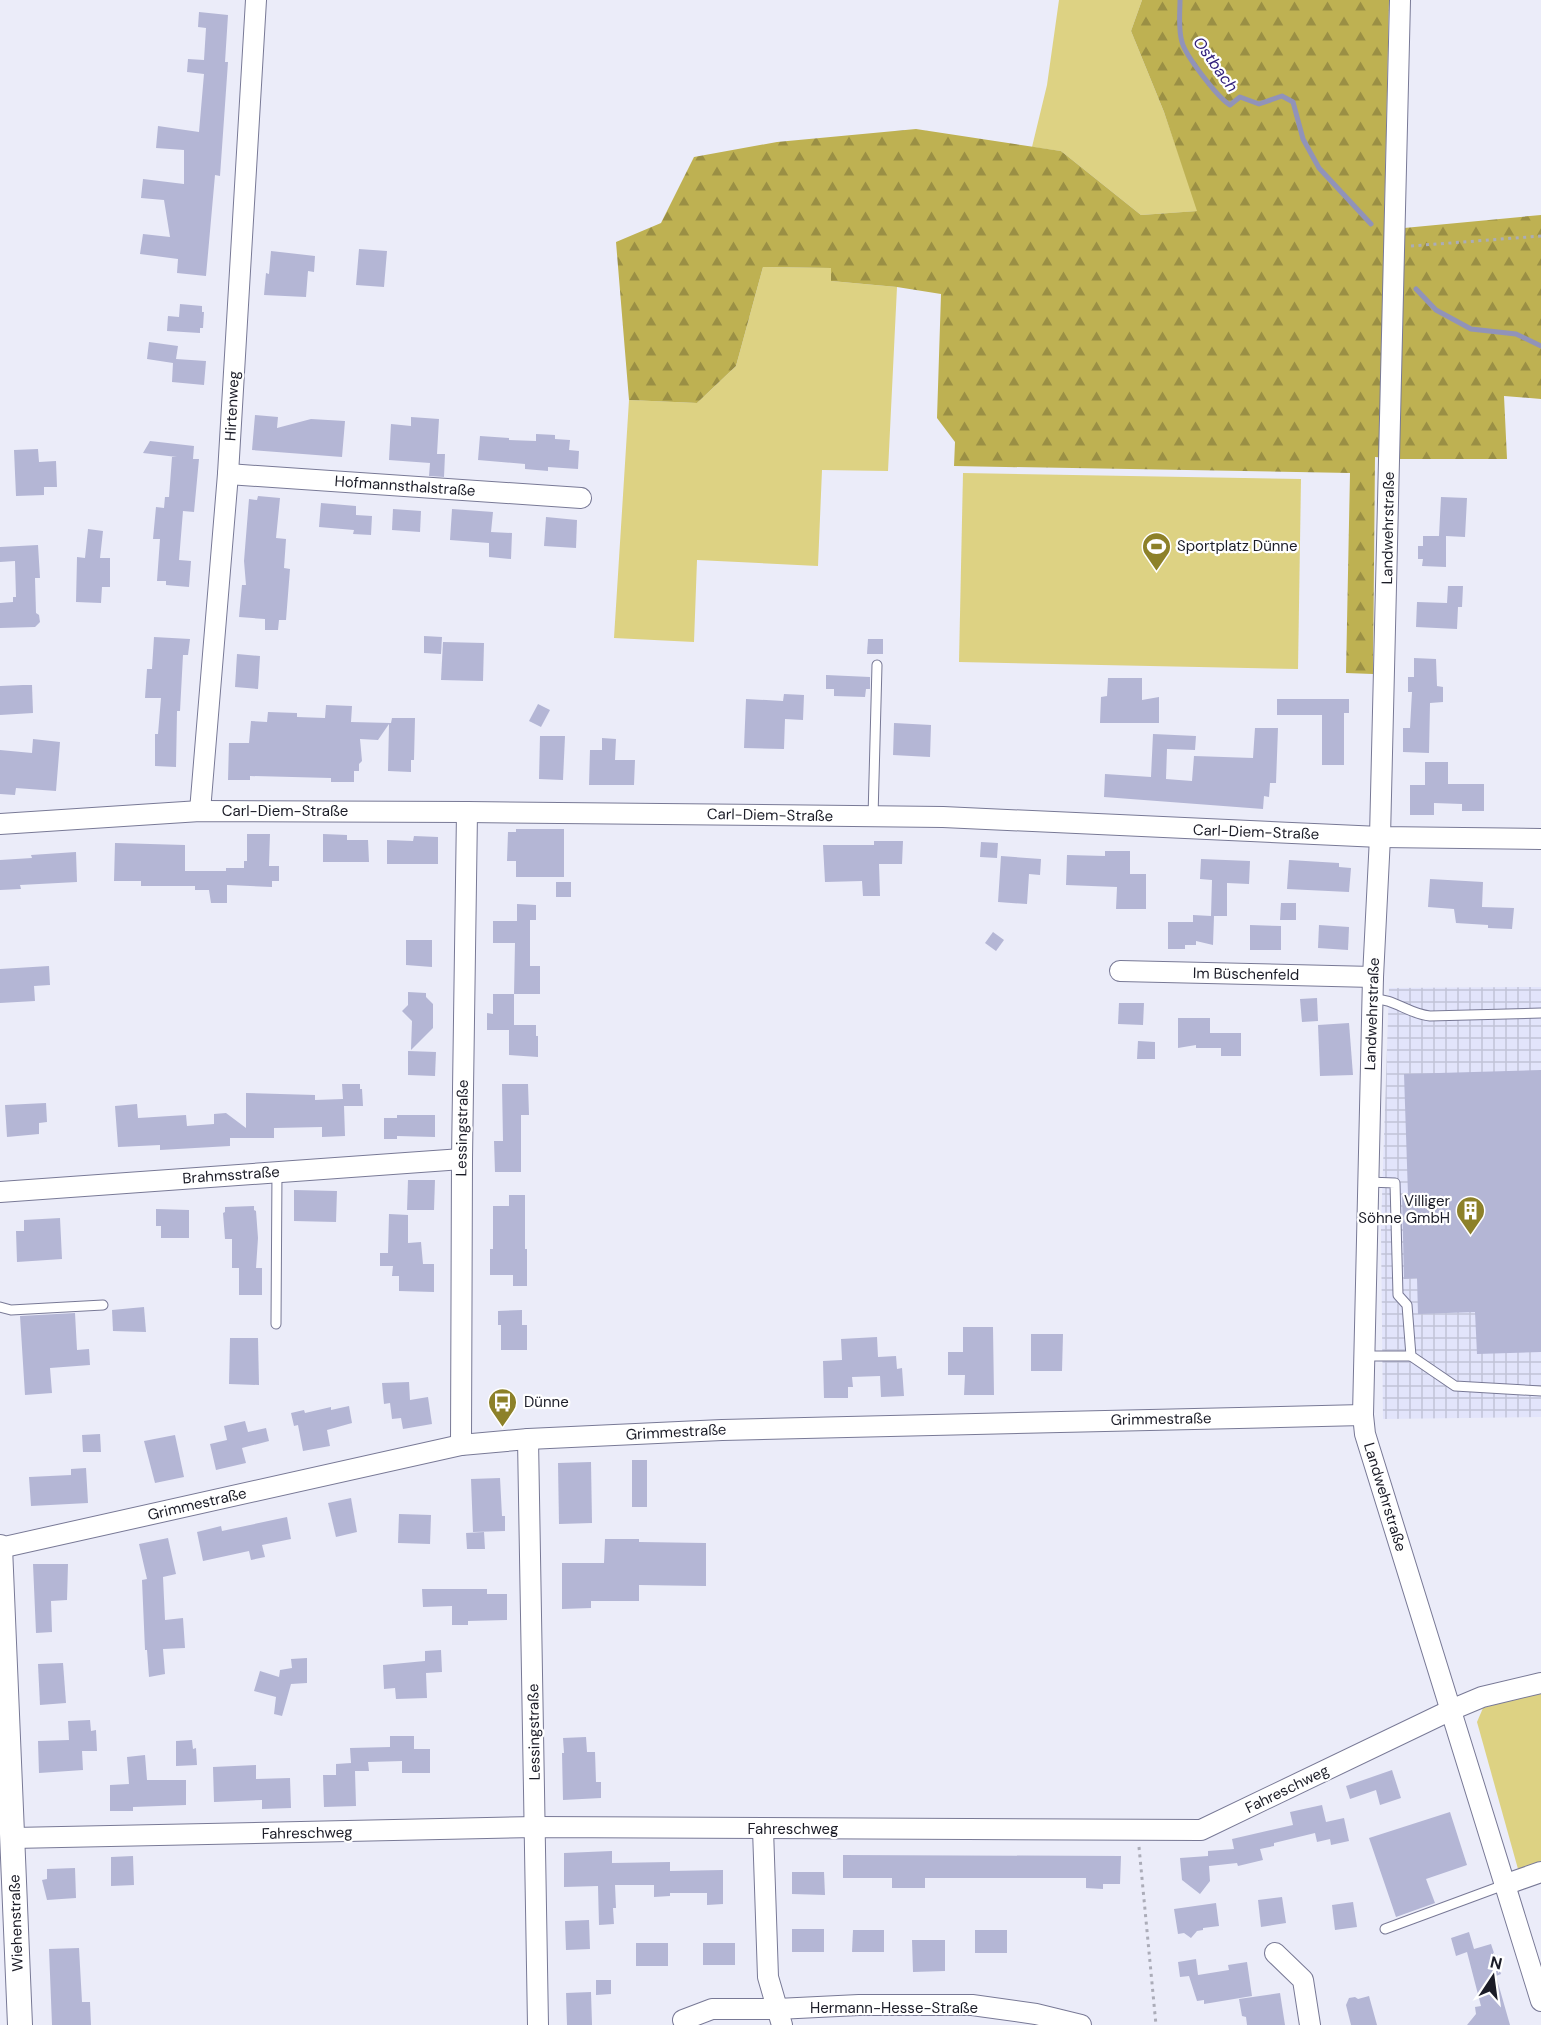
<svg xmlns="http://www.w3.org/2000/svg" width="1541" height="2025" font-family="'DM Sans',sans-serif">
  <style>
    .industrial { fill: url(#industrial-grid) }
    .grass { fill: #ddd283 }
    .forest { fill: url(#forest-firs) }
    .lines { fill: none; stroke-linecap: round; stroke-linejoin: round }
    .stream { stroke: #9193b9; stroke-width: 5 }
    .building { fill: #b4b6d5 }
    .service-casing { stroke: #787996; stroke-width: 11 }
    .minor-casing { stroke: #787996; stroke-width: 22 }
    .tertiary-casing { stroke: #787996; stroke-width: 26 }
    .path { stroke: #abacb8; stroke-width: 3; stroke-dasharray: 3 4.5; stroke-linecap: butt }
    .service { stroke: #fff; stroke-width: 9 }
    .minor { stroke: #fff; stroke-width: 20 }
    .tertiary { stroke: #fff; stroke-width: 24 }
    .labels { text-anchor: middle; stroke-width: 4.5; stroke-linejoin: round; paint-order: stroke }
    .street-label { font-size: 15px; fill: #1b1c27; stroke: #fff }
    .poi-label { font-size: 15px; fill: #1b1c27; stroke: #fff; text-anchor: start }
    .water-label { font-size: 16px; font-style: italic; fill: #2e1c79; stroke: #fff }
  </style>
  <defs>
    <pattern id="industrial-grid" width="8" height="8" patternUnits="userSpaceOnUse" patternTransform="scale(1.5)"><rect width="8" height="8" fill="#e2e4fb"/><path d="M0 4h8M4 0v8" fill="none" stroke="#c1c3d7"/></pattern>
    <pattern id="forest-firs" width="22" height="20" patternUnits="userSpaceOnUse" patternTransform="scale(1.5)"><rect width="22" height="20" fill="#beb152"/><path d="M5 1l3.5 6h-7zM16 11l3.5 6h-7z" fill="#9a8f44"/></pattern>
  </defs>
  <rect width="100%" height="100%" fill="#ebecf9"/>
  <path class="industrial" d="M1541,987V1417L1383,1419L1381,1227L1389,988Z"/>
  <g class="grass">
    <path d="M1059,0H1142L1131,31L1164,112L1198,211L1141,215L1061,151L1032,147L1047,85Z"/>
    <path d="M763,267L832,268L831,281L897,287L888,471L822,470L818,566L697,560L694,642L614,638L629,400L697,403L736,366Z"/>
    <path d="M963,473L1301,479L1298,669L959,662Z"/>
    <path d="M1541,1691V1861L1518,1869L1477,1722L1483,1708Z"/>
  </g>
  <path class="forest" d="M1142,0H1389L1384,227L1404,228L1541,215V399L1504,396L1507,459H1400L1375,457L1373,674L1346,673L1350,473L954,466L955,442L937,418L941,294L897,287L831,281V268L763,267L736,366L697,403L629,400L616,242L661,223L694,157L777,142L916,129L1061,151L1141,215L1197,211L1164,112L1131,31Z"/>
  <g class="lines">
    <g class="stream">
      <path d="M1180,0C1180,13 1178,29 1182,42C1185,55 1218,98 1230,105L1240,97L1259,104L1282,96L1293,102L1303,139L1319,168L1371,224"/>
      <path d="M1416,289L1436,310L1471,329L1516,334L1541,346"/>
    </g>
  </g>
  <g class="building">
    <path d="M199,12L228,15L225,62H228L220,176L215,175L206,276L177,273L178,259L140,254L143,234L170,237L164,200L141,198L143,179L184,184V150L156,148L158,126L199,132L204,74L187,72L188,59L204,60L206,28L198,27Z"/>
    <path d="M359,249L387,251L384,287L356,285Z"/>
    <path d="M271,251L315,256L314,272L308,271L306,297L264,295L266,273L269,274Z"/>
    <path d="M180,304L202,306V312H204L203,328H200V333L167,331L168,316L179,317Z"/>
    <path d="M149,342L178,346L176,359L206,361L204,385L172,382L173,363L147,359Z"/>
    <path d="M255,415L278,417L277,428L311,419L345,421L342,457L252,450Z"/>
    <path d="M411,417L439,419L437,454H445L444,477L429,476L430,463L389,460L391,424L411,426Z"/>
    <path d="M536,434L555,435V439L570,440L569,450L579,451L578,469L548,467V471L525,469V464L478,460L480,436L509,438V440L536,441Z"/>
    <path d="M150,441L194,446L193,459H199L194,512L183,511L179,560L191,561L189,587L166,585V581H157L160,539H153L156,507L164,508L165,497H169L172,457H177L143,453Z"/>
    <path d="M38,449L39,462L56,461L57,487H44V495L16,496L14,450Z"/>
    <path d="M258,496L280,498L276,538L286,539L284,568L290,569L286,620H279L278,630H265V619L239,617L242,585H246L244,561L249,499L257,500Z"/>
    <path d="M1441,497L1467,498L1465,537L1446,536V567L1422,566L1423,559H1418V546H1423V536H1439Z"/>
    <path d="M321,503L356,506V515L372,516L371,535L353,534L354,530L319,527Z"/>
    <path d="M393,509L421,511L420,532L392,530Z"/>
    <path d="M452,509L493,512L491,532L512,533L511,559L489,557V543L450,540Z"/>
    <path d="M546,517L577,520L576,548L544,546Z"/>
    <path d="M88,529L103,531L100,558H110V587H102L101,603L76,602L77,557L85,558Z"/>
    <path d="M38,545L40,578H35L36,613L39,615L40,622L35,627L0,628V603L13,602V597H16L15,561L0,562V547Z"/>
    <path d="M1448,586H1463L1462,607H1458L1457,629L1416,627L1417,602L1447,603Z"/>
    <path d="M424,636L442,637L441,654L424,653Z"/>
    <path d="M154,637L190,639L188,655H183L180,711H177L176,767L155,766V734H158L161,698H145L147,669H152Z"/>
    <path d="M868,639H883V654H867Z"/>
    <path d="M443,642L484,643L483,681L441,680Z"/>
    <path d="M237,654L260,656L258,689L235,687Z"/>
    <path d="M1414,658L1436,659L1437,686L1443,687V702L1430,703L1429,753L1403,752V728H1410L1412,692H1408V677H1414Z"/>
    <path d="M826,675L870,677V689H866L865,697L834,696V689H826Z"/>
    <path d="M1108,678H1142V700L1159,697V723H1100L1101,697L1107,696Z"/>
    <path d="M23,685H32L33,713L0,715V686Z"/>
    <path d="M784,694L804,695L803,720L785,719L784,749L744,748L746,699L783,701Z"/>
    <path d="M1277,699H1349V713H1344V765H1322V715H1277Z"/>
    <path d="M538,704L550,710L541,727L529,721Z"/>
    <path d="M326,705L352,706L351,722L391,723L392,718H415L414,760H411V772L388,771L389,724L378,740L360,739L362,761L359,764V771H354V782H331V778L250,776V780H228L229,743H249L251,721L267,722L268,712L297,713V717L325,718Z"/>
    <path d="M894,723L931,725L930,757L893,755Z"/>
    <path d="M1255,728H1278L1276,783H1270L1269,797L1264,796L1263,809L1104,797L1105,774L1151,777L1153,734L1196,736L1195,750L1167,749L1166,779L1192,781L1194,756L1253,758Z"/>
    <path d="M540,736H565L563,780L539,779Z"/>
    <path d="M602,738L616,739L615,760H635L634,785H589L590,750H602Z"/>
    <path d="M33,739L60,742L56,791L16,788L15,795L0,794V750L32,753Z"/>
    <path d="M1425,762H1448V784H1484V811H1462V804L1434,803V815H1410V785H1425Z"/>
    <path d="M516,829H564V877H516V861H507L508,832H516Z"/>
    <path d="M247,834H270L269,866H279V881H272V887L227,885V903H211L209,890H195V886H141V881H114L115,843L185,845V871H226V868H244V861H247Z"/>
    <path d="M323,834L347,835V840H368L369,862H323Z"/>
    <path d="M414,836L438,837V864H387V840L413,841Z"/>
    <path d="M874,841H903L902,864H879L880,896H863L862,881L825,882L823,845H874Z"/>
    <path d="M981,842L998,843L997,858L980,857Z"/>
    <path d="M1105,851H1130V874H1146V909H1116L1117,887L1066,885L1067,855L1105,856Z"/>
    <path d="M76,852L77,882L20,885L21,889L0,890V860L32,858L31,855Z"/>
    <path d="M1001,856L1041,859L1040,875L1029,874L1027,904L998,902Z"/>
    <path d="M1201,859L1250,861L1249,884L1227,883V916H1214L1213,945L1196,941V945H1185V949H1168V922H1193V915L1211,916L1212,880L1200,879Z"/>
    <path d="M1289,860L1339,863V867L1351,868L1349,892L1287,889Z"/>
    <path d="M1430,879L1483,882L1482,907L1514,908L1512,929L1488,928V925L1456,923L1454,909L1428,907Z"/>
    <rect x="556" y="882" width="15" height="15"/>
    <path d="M1281,903H1296V920H1280Z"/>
    <path d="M517,904L536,905V920H530V966H540V994H514L515,943H493V921H517Z"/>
    <path d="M1250,925L1281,926V950H1250Z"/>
    <path d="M1319,925L1349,927L1348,950L1318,948Z"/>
    <path d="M993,932L1004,940L996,951L985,943Z"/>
    <path d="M406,940H432V967L406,965Z"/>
    <path d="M49,966L50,985L34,986L35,1001L0,1003V969Z"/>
    <path d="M408,992L426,993V997L433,1004V1028L411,1050L412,1021L402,1011L408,1005Z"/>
    <path d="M493,994H514V1025H536V1036H538V1057L509,1055V1030H487V1013L493,1014Z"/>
    <path d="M1317,998L1318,1021L1302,1022L1300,999Z"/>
    <path d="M1119,1003H1144L1143,1025L1118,1024Z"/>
    <path d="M1178,1018H1210V1033H1241V1056H1221V1048H1196V1045L1178,1048Z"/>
    <path d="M1349,1023L1353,1075L1320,1076L1318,1025Z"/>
    <path d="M1138,1041L1155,1042V1059H1137Z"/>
    <path d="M408,1051L436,1052L435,1076L408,1075Z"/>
    <path d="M1541,1070V1352L1477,1354L1475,1312L1418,1314L1417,1278L1404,1279L1402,1195H1408L1404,1074Z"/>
    <path d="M342,1084H360V1089H362L363,1106H344L345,1136L322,1137V1127L274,1128V1138H230V1146L160,1150V1145L118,1147L115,1106L137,1104L138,1118L186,1115L187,1126L214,1124V1114L226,1113L246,1128V1093L315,1095V1100L343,1099Z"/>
    <path d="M502,1084H528L529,1115H521V1172H495L494,1141H503Z"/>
    <path d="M46,1103L47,1122L39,1123V1134L7,1137L5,1105Z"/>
    <path d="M397,1115H435V1137L397,1136V1139H384V1118H397Z"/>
    <path d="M408,1180H435L434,1210H407Z"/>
    <path d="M294,1190L337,1191L336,1222L294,1221Z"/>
    <path d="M509,1195H525V1249H527V1286H513V1275H490V1249H493V1206H509Z"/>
    <path d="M254,1206V1210L256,1211L258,1238L256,1268H262V1295H239V1268H232V1239H225L223,1213L225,1212V1207Z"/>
    <path d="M156,1209L189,1210V1238H161V1226H156Z"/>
    <path d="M389,1214L408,1215V1243L421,1242L423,1264H434V1292L399,1291V1276H392L393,1266H380V1253H388Z"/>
    <path d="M60,1218L62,1259L17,1262L16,1231H24V1220Z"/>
    <path d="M144,1307L146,1332L113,1331L112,1310Z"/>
    <path d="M522,1310V1325H527V1350H501V1325H498V1311Z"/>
    <path d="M75,1313L77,1350L89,1349L90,1365L50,1368L52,1393L25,1395L20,1316Z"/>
    <path d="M963,1327H993L994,1395H964L965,1375H948V1352H963Z"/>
    <path d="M1031,1334H1063L1062,1371H1031Z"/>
    <path d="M877,1337L878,1357L896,1356L897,1369L902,1368L904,1396L881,1397L880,1376L852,1377L853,1387H848V1398H824L823,1361L842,1360L841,1339Z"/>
    <path d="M230,1338H258L259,1385L229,1384Z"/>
    <path d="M409,1382L410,1400L428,1397L432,1424L403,1429L401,1418L392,1419L390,1403L384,1404L382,1383Z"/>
    <path d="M349,1406L352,1423L327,1430L330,1446L303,1451L298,1425L294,1426L291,1413L304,1410L305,1413L331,1407V1410Z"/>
    <path d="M245,1421L248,1432L266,1428L269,1441L242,1448L246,1463L216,1470L210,1444L227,1440L224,1426Z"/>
    <path d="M100,1434L101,1452H83L82,1435Z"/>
    <path d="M175,1435L184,1477L155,1483L144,1441Z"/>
    <rect x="632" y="1460" width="15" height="47"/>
    <path d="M591,1462L592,1523L559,1524L558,1463Z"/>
    <path d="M86,1468L88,1503L31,1506L29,1477L71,1475V1469Z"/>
    <path d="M500,1478L502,1516H505V1531L473,1532L471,1479Z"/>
    <path d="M351,1498L357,1532L336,1537L328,1503Z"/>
    <path d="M399,1514L431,1515L430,1544L398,1543Z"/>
    <path d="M287,1517L291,1539L262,1545L265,1557L251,1560L249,1551L203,1561L197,1532L221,1526L222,1531Z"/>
    <path d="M484,1532L485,1549H467L466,1533Z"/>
    <path d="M168,1538L176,1574L163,1577L165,1620L183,1618L185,1648L163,1649L165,1674L149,1677L147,1650H145L142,1580L147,1579L139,1544Z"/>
    <path d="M605,1539H639V1542L706,1543V1586L639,1585V1601H591V1608L562,1609V1563H604Z"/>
    <path d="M33,1564H68L67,1600L51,1601L52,1632L36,1633Z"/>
    <path d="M422,1589H487V1594H507V1620L468,1621V1625H452V1606L423,1607Z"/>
    <path d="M441,1650L442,1672L426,1673L427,1698L396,1699L395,1688L384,1689L383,1665L425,1661V1651Z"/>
    <path d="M307,1658V1683L291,1684L282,1716L274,1714L276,1697L254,1691L260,1671L279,1677L280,1670L292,1668L291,1659Z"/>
    <path d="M63,1663L66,1703L40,1705L38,1664Z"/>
    <path d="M90,1720L91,1731L96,1730L97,1751H82L83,1770L39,1773L38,1741L69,1740L68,1721Z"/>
    <path d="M390,1736H414V1749H430V1773H402V1761L368,1762L369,1771H355L356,1806L324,1807L323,1775H336V1764L351,1763L350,1748L390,1747Z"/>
    <path d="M586,1737L587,1752H595L596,1782H601V1798L563,1800L562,1753H564L563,1738Z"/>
    <path d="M192,1740L193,1749L196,1748L197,1765L176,1766V1741Z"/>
    <path d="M145,1755L147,1780H186V1805L133,1807V1811H110V1785L129,1784L127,1757Z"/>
    <path d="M256,1765V1779L290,1778L291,1808L262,1809V1800L214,1802L213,1767Z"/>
    <path d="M1392,1770L1401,1798L1380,1805L1376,1790L1350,1799L1346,1786Z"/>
    <path d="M1322,1805L1326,1822L1344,1818L1349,1841L1331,1845L1330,1839L1317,1842L1315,1833L1274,1843V1846L1260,1849L1263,1860L1238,1866L1237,1863L1209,1866L1210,1881L1200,1894L1182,1880L1180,1858L1208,1856V1851L1234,1849L1232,1839L1293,1825L1290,1812Z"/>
    <path d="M1450,1812L1467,1865L1426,1879L1435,1903L1396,1917L1369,1838Z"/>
    <path d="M612,1851V1863L670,1862V1871L723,1870V1904L707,1905V1893H670V1896L654,1897V1885H615L616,1908H613L614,1924L599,1925L598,1886L564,1887V1853Z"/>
    <path d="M843,1855L1121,1856L1120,1884H1103V1889L1086,1888V1878H925V1888H892V1878H843Z"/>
    <path d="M133,1856L134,1885L111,1886V1857Z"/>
    <path d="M75,1868L76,1898L47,1900L42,1880L47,1879V1869Z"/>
    <path d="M792,1872H824L825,1895L792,1894Z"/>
    <path d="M1282,1897L1286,1923L1261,1927L1258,1900Z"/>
    <path d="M1353,1902L1357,1927L1335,1930L1332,1905Z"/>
    <path d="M1216,1903L1219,1926L1203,1928V1930L1197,1931L1191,1938L1184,1933L1178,1934L1174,1909Z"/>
    <path d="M589,1920L590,1949L566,1950L565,1921Z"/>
    <rect x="792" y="1929" width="32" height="23"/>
    <path d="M853,1930H884V1952H852Z"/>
    <rect x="975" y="1930" width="32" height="23"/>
    <path d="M1469,1932L1474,1949L1491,1944L1501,1974L1496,1976L1510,2025H1467L1476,2014L1475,2007L1481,2006L1467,1952L1456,1956L1451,1938Z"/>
    <path d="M912,1940H945V1971L913,1972Z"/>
    <rect x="636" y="1943" width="32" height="23"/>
    <rect x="703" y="1943" width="32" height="22"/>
    <path d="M79,1948L82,2002H90L91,2025H52L49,1949Z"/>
    <path d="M1196,1959L1198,1975L1229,1970L1228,1965L1247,1962L1252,1996L1204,2004V2000L1197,2001L1189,1976L1180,1977L1178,1962Z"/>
    <path d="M596,1980H611V1994L596,1995Z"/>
    <path d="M591,1992L592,2025H567L566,1993Z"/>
    <path d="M1280,1993L1285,2025H1247L1246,2017L1242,2016L1239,1999Z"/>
    <path d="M1369,1996L1377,2025H1351L1346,2005L1349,1998L1355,1997L1358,1999Z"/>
  </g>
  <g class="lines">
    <defs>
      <g id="service">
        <path d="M873,817L877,665"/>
        <path d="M1372,999C1394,998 1408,1014 1430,1016L1541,1013"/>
        <path d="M1368,1182L1395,1183L1398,1295L1407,1305L1411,1356L1455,1386L1541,1391"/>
        <path d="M0,1307L11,1310L103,1305"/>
        <path d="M276,1324L277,1171"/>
        <path d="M1364,1356H1411"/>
        <path d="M1385,1929L1504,1885"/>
      </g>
      <g id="minor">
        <path d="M1400,0L1380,837L1373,977L1363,1415L1365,1434L1541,2001"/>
        <path d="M228,474L581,498"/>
        <path d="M200,811L228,474L256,0"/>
        <path d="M0,824L200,811L467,812L943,817L1380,837L1541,839"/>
        <path d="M1120,971L1373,977"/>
        <path d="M0,1192L462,1159"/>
        <path d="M528,1439L538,2025"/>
        <path d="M461,1445L462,1159L467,812"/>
        <path d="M0,1548L461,1445L528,1439L722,1430L1363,1415"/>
        <path d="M763,1829L768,1977L782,2025"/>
        <path d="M13,1838L536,1827L1201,1830L1451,1710L1482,1697L1541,1683"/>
        <path d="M1504,1885L1541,1872"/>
        <path d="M1275,1953L1303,1980L1310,2025"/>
        <path d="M683,2020L712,2009H777L859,2005H972L1036,2014L1081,2025"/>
      </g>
      <path id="tertiary" d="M0,1547L20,2025"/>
    </defs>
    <use href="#service" class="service-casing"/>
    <use href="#minor" class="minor-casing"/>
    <use href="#tertiary" class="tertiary-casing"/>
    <g class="path">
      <path d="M1411,246L1541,236"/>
      <path d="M1139,1847L1156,2025"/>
    </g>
    <use href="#service" class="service"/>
    <use href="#minor" class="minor"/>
    <use href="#tertiary" class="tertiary"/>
  </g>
  <defs>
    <symbol id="stadium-pin" viewBox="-11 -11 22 30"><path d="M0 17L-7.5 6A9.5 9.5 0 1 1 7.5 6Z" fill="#8d8129" stroke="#fff"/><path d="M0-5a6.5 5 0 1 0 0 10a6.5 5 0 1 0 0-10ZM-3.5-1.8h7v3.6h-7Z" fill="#fff"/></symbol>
    <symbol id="building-pin" viewBox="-11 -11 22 30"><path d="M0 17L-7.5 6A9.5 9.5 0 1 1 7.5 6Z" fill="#8d8129" stroke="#fff"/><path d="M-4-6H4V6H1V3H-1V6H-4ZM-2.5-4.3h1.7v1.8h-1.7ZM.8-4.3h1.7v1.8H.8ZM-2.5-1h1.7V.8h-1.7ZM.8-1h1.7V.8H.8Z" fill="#fff"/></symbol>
    <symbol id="bus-pin" viewBox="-11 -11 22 30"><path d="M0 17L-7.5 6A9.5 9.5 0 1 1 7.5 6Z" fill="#8d8129" stroke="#fff"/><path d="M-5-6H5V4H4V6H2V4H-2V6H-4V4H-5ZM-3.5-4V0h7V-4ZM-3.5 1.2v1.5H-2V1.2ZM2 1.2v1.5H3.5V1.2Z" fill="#fff"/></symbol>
  </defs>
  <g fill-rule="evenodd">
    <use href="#stadium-pin" x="1140" y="530" width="33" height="45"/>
    <use href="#building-pin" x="1454" y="1194" width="33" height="45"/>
    <use href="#bus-pin" x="486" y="1386" width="33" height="45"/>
  </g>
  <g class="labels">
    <g class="street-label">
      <text transform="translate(232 406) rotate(-87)" y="5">Hirtenweg</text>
      <text transform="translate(405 486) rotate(4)" y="5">Hofmannsthalstraße</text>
      <text transform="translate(1388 528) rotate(-89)" y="5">Landwehrstraße</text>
      <text x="285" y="816">Carl-Diem-Straße</text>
      <text transform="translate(770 815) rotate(1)" y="5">Carl-Diem-Straße</text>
      <text transform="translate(1256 832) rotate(2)" y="5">Carl-Diem-Straße</text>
      <text transform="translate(1246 974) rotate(1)" y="5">Im Büschenfeld</text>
      <text transform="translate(1372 1014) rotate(-88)" y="5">Landwehrstraße</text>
      <text transform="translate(462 1128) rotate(-89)" y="5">Lessingstraße</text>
      <text transform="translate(231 1175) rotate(-4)" y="5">Brahmsstraße</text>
      <text transform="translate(1161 1419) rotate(-1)" y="5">Grimmestraße</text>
      <text transform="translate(676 1432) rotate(-3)" y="5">Grimmestraße</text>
      <text transform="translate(1385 1497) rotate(73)" y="5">Landwehrstraße</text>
      <text transform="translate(197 1504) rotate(-13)" y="5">Grimmestraße</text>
      <text transform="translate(534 1732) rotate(-91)" y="5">Lessingstraße</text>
      <text transform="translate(1287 1789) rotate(-26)" y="5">Fahreschweg</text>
      <text x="793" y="1834">Fahreschweg</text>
      <text transform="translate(307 1833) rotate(-1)" y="5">Fahreschweg</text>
      <text transform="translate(16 1923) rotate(-92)" y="5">Wiehenstraße</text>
      <text x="894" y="2013">Hermann-Hesse-Straße</text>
    </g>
    <g class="poi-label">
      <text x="1177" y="551">Sportplatz Dünne</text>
      <text x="1450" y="1206" text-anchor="end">Villiger<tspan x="1450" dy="17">Söhne GmbH</tspan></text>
      <text x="524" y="1407">Dünne</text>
    </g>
    <g class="water-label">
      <text transform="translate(1216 64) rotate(54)" y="6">Ostbach</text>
    </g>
  </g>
  <g transform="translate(1493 1977) rotate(13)" stroke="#ffffff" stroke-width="4.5" paint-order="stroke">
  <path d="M0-4.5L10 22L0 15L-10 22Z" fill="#1b1c27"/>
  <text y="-9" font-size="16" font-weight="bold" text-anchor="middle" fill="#1b1c27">N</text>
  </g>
</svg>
